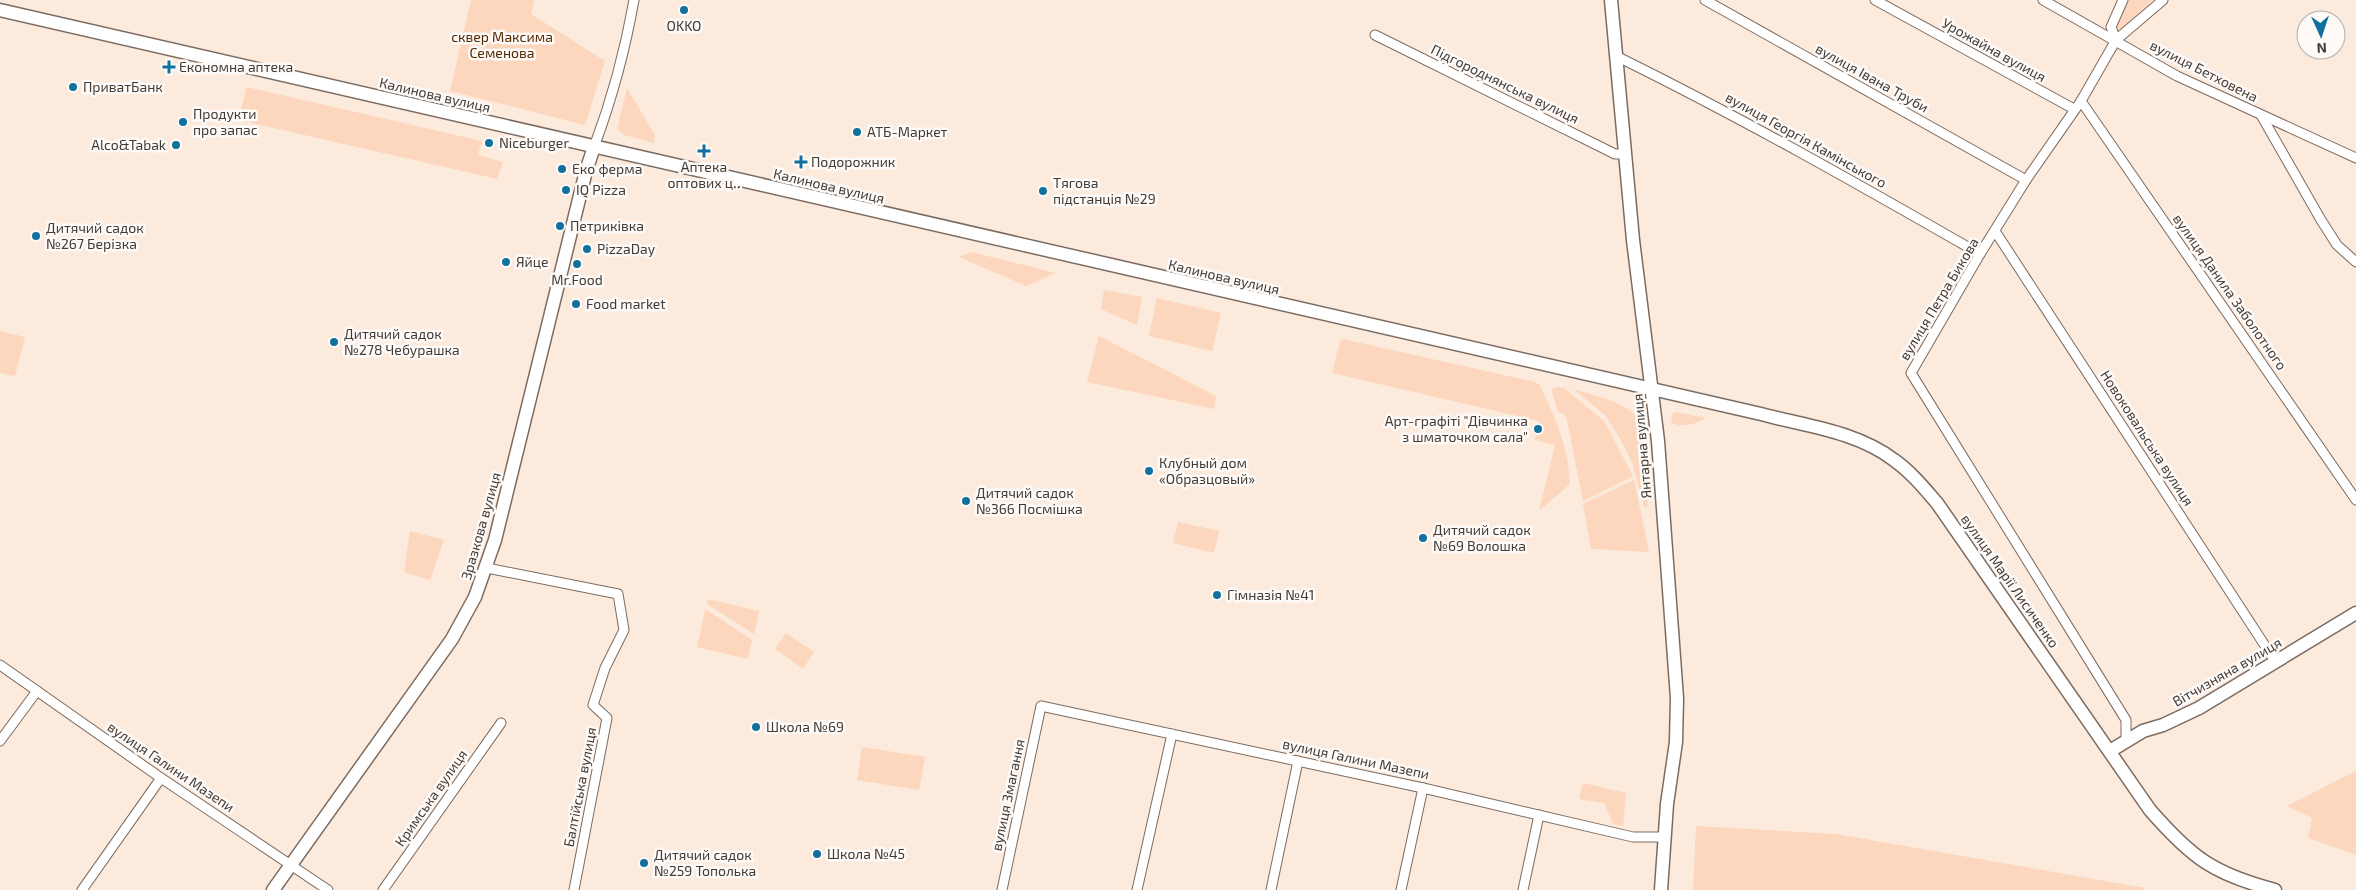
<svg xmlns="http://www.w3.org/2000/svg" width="2356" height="890" font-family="'Exo 2',sans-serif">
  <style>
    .green { fill: #fcd7bd }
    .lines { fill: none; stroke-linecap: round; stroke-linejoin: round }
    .street-casing { stroke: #7c6b60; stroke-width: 11 }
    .secondary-casing { stroke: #7c6b60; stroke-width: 15 }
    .street { stroke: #fff; stroke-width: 9 }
    .secondary { stroke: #fff; stroke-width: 12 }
    .poi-dot { fill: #10719e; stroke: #fefaf8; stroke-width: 2 }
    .labels { text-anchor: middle; stroke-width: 5; stroke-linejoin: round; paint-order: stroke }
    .poi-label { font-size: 14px; fill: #423b36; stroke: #fefaf8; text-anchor: start }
    .park-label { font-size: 14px; fill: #542800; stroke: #fefaf8 }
    .street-label { font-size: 14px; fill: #423b36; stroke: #fefaf8 }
  </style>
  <rect width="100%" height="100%" fill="#fceadd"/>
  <g class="green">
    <path d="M471,0H534L531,14L605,61L585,125L450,91Z"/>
    <path d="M2128,0H2153L2121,29H2118L2115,24Z"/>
    <path d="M246,87L482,141L478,155L503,162L497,179L239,120Z"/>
    <path d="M627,88L655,135L654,143L624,135L617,129Z"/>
    <path d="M971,252L1056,273L1026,286L959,257Z"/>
    <path d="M1104,290L1142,297L1137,325L1101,309Z"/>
    <path d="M1157,298L1221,313L1212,351L1149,336Z"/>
    <path d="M0,331L25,337L15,376L0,373Z"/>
    <path d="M1099,336L1216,396L1214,409L1087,382Z"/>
    <path d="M1343,339L1535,382L1540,385C1556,421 1568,444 1570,484L1539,511L1555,445L1535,440L1539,421L1332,373L1340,341Z"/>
    <path d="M1557,387L1564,388L1604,421L1633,476L1583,501L1567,420L1564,414L1558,412L1551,389Z"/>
    <path d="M1573,389C1595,396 1627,401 1641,422C1649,433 1647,490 1648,507H1644L1632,462L1618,435L1605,415Z"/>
    <path d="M1676,412L1706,418L1693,424L1676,426V423L1672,424L1671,415Z"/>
    <path d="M1634,480L1649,552L1591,549L1583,504Z"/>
    <path d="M1178,522L1219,531L1214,553L1173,543Z"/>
    <path d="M410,531L444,540L430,580L404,572Z"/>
    <path d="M708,599L759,611L754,634L707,604Z"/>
    <path d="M705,609L752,640L748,659L697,647Z"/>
    <path d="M786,633L814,652L803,669L775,649Z"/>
    <path d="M862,747L925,757L919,790L857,780Z"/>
    <path d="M2356,771V855L2308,838L2312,818L2287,806Z"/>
    <path d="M1583,783L1626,793L1623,826L1613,824L1604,803L1579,799Z"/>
    <path d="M1696,826L1836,834L2145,888L2144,890H1693Z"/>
  </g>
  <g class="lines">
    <defs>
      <g id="street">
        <path d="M1705,0L2026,180"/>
        <path d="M1875,0L2074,109"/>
        <path d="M2043,0L2177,76L2356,158"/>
        <path d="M2123,0L2111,27L2116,40L2081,101L2026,180L1980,254L1911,373L2126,720V740"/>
        <path d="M1375,35L1615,154H1625"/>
        <path d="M2116,40L2163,0"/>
        <path d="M1616,56C1740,117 1860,185 1980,254"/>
        <path d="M2081,101L2356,500"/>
        <path d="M2261,115L2321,220L2337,245L2356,262"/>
        <path d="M594,147C612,99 625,51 634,0"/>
        <path d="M1995,231L2275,661"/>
        <path d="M487,568L618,594L624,630L605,668L593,705L607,718L574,890"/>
        <path d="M0,665L161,778L328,890"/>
        <path d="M0,741L37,691"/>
        <path d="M82,890L161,778"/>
        <path d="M383,890L501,723"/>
        <path d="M1002,890L1041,706L1423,788L1633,837H1664"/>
        <path d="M1137,890L1172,734"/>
        <path d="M1271,890L1298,761"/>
        <path d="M1401,890L1423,788"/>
        <path d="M1523,890L1539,815"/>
      </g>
      <g id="secondary">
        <path d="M1611,0L1633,240L1658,441L1677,698L1676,742L1667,804L1661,890"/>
        <path d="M0,10L1761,414C1805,426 1856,431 1894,460C1911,472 1924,488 1937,503L2150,810C2191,857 2213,874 2275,890"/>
        <path d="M2110,751L2143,731L2163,725L2199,708L2356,613"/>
        <path d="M273,890L452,639L475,597L495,540L586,171L594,147"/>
      </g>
    </defs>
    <use href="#street" class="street-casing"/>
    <use href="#secondary" class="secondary-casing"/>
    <use href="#street" class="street"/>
    <use href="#secondary" class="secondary"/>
  </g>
  <g class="poi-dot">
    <circle cx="684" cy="10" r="5"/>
    <path d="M166.5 59.5h5v5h5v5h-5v5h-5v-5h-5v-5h5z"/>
    <circle cx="73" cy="87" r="5"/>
    <circle cx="183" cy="122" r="5"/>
    <circle cx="857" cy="132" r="5"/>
    <circle cx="489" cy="143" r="5"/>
    <circle cx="176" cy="145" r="5"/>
    <path d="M701.5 143.5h5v5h5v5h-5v5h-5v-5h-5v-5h5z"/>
    <path d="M798.5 154.5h5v5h5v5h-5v5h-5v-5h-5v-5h5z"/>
    <circle cx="562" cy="169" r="5"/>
    <circle cx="566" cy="190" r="5"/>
    <circle cx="1043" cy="191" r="5"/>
    <circle cx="560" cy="226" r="5"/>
    <circle cx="36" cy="236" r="5"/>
    <circle cx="587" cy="249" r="5"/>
    <circle cx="506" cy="262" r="5"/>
    <circle cx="577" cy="264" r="5"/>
    <circle cx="576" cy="304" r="5"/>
    <circle cx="334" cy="342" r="5"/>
    <circle cx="1538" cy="429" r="5"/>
    <circle cx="1149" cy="471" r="5"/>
    <circle cx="966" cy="501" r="5"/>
    <circle cx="1423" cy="538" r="5"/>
    <circle cx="1217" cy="595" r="5"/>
    <circle cx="756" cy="727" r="5"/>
    <circle cx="817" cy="854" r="5"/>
    <circle cx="644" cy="863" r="5"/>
  </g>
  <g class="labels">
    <g class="poi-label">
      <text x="684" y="31" text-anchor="middle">OKKO</text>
      <text x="179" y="72">Економна аптека</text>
      <text x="83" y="92">ПриватБанк</text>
      <text x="193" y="119">Продукти<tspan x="193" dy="16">про запас</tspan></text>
      <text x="867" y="137">АТБ-Маркет</text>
      <text x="499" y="148">Niceburger</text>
      <text x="166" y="150" text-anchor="end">Alco&amp;Tabak</text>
      <text x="811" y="167">Подорожник</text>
      <text x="704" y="172" text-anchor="middle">Аптека<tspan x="704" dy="16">оптових ц‥</tspan></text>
      <text x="572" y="174">Еко ферма</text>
      <text x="1053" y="188">Тягова<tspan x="1053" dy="16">пiдстанцiя №29</tspan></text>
      <text x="576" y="195">IQ Pizza</text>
      <text x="570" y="231">Петриківка</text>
      <text x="46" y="233">Дитячий садок<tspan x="46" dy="16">№267 Берізка</tspan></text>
      <text x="597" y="254">PizzaDay</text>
      <text x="516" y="267">Яйце</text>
      <text x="577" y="285" text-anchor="middle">Mr.Food</text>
      <text x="586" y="309">Food market</text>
      <text x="344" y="339">Дитячий садок<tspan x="344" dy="16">№278 Чебурашка</tspan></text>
      <text x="1528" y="426" text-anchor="end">Арт-графіті "Дівчинка<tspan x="1528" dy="16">з шматочком сала"</tspan></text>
      <text x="1159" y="468">Клубный дом<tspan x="1159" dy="16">«Образцовый»</tspan></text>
      <text x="976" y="498">Дитячий садок<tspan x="976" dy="16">№366 Посмішка</tspan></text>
      <text x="1433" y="535">Дитячий садок<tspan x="1433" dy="16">№69 Волошка</tspan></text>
      <text x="1227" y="600">Гімназія №41</text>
      <text x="766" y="732">Школа №69</text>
      <text x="827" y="859">Школа №45</text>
      <text x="654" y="860">Дитячий садок<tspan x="654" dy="16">№259 Тополька</tspan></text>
    </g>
    <g class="park-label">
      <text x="502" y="42">сквер Максима<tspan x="502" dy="16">Семенова</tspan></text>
    </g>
    <g class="street-label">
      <text transform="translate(1994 50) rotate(29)" y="5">Урожайна вулиця</text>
      <text transform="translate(2204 71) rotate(27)" y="5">вулиця Бетховена</text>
      <text transform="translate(1872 78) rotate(29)" y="5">вулиця Івана Труби</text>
      <text transform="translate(1505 84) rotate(26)" y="5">Підгороднянська вулиця</text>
      <text transform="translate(435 95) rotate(13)" y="5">Калинова вулиця</text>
      <text transform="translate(1806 140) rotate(29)" y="5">вулиця Георгія Камінського</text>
      <text transform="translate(829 186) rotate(13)" y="5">Калинова вулиця</text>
      <text transform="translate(1224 277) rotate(13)" y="5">Калинова вулиця</text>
      <text transform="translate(2230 292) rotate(55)" y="5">вулиця Данила Заболотного</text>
      <text transform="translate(1939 299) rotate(-59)" y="5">вулиця Петра Бикова</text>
      <text transform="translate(2147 438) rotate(57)" y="5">Новоковальська вулиця</text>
      <text transform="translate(1642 446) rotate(-95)" y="5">Янтарна вулиця</text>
      <text transform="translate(481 526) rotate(-74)" y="5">Зразкова вулиця</text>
      <text transform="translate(2010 581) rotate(55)" y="5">вулиця Марії Лисиченко</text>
      <text transform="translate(2227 672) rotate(-30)" y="5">Вітчизняна вулиця</text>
      <text transform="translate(1356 759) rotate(12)" y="5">вулиця Галини Мазепи</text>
      <text transform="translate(171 767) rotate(34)" y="5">вулиця Галини Мазепи</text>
      <text transform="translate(580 787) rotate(-79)" y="5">Балтійська вулиця</text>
      <text transform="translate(1008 795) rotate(-78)" y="5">вулиця Змагання</text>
      <text transform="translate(431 798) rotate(-55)" y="5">Кримська вулиця</text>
    </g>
  </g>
  <g transform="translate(2321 35) rotate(177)"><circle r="24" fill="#fefaf8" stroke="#b3aeaa"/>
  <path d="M0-4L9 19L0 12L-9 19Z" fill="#10719e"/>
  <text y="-8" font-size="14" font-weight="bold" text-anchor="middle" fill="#423b36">N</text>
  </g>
</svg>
